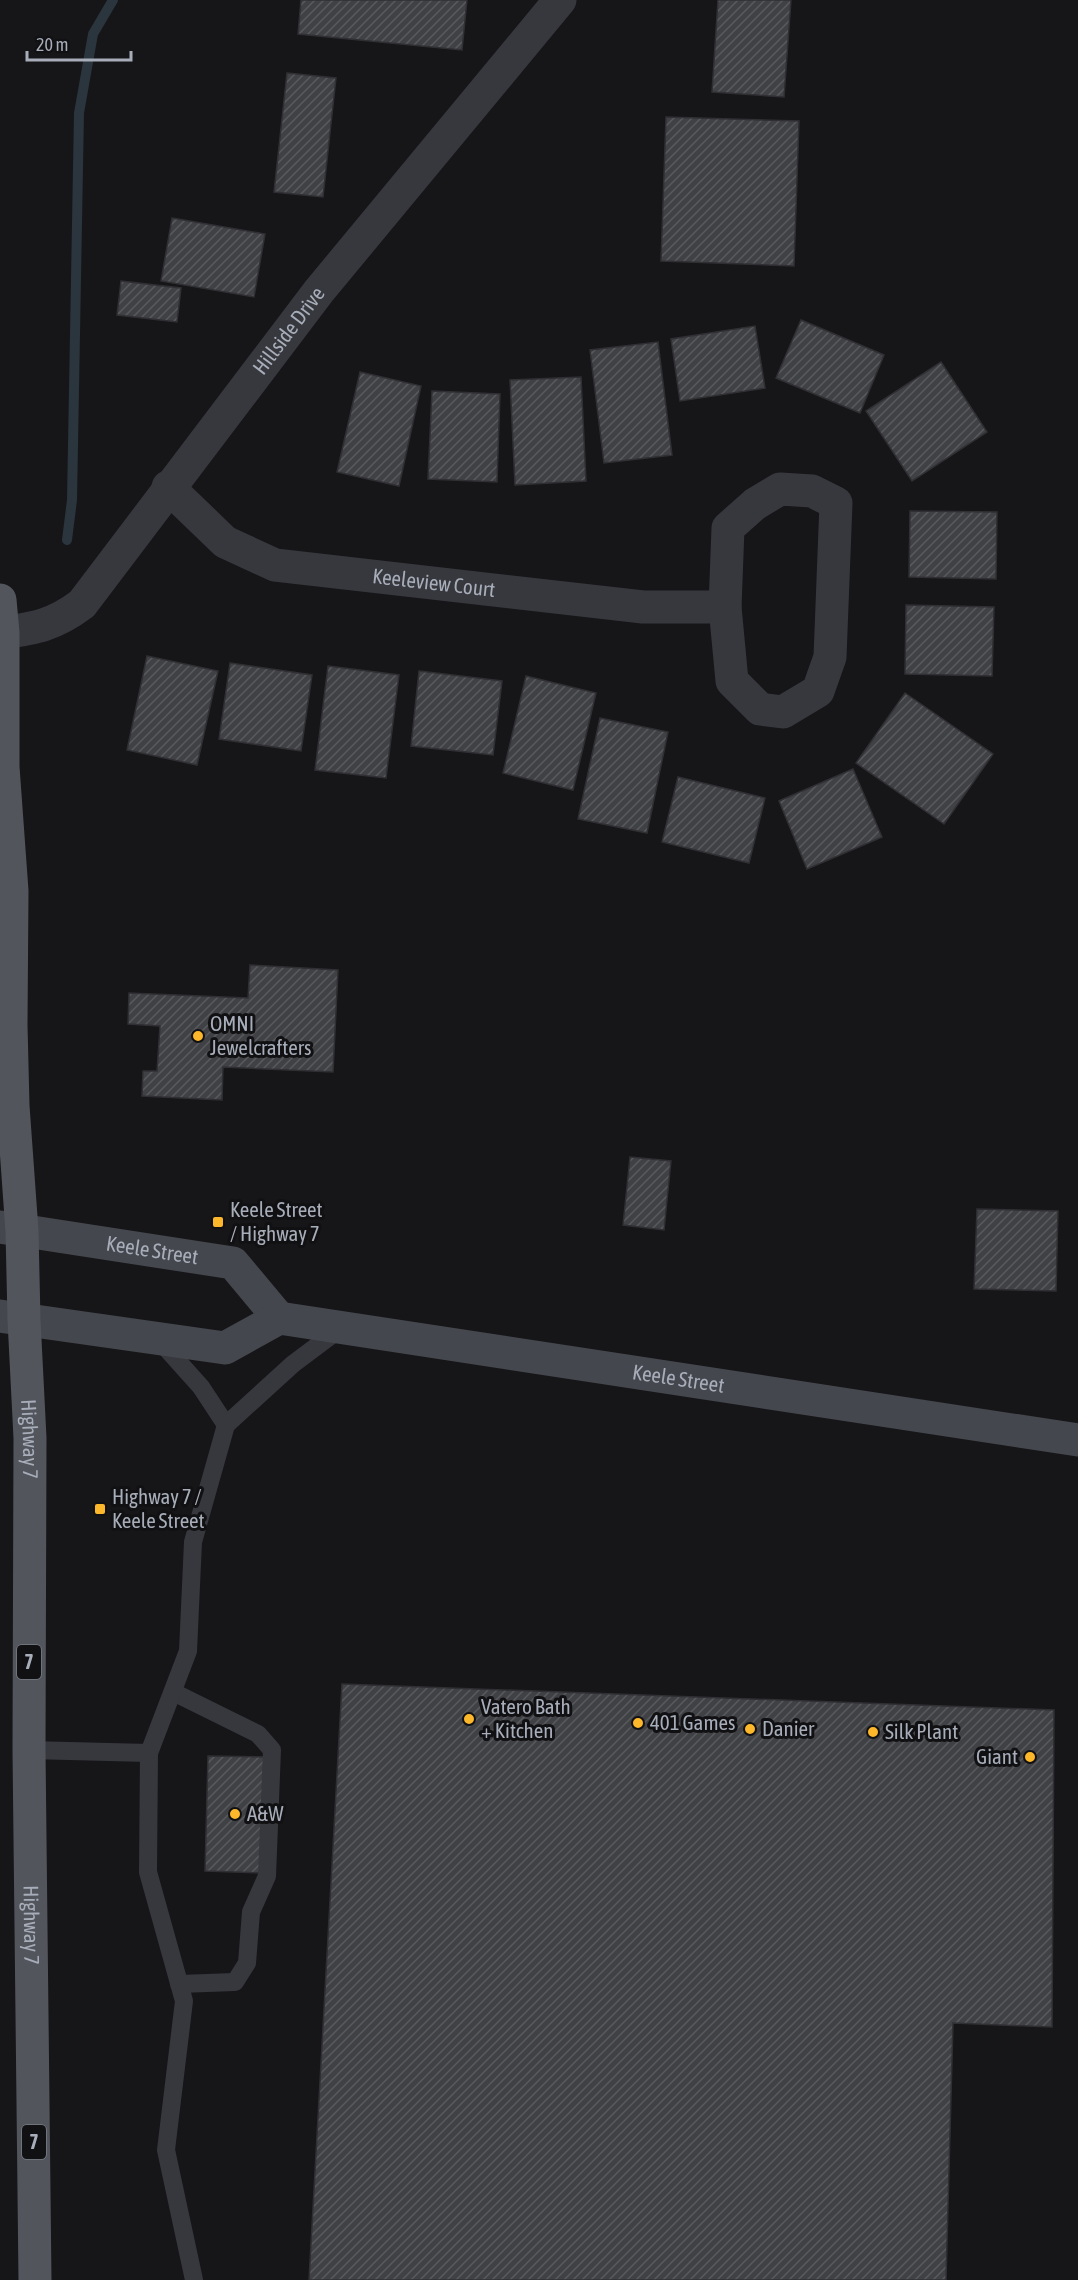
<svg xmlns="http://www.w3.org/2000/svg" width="1078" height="2280" font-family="'Asap Condensed',sans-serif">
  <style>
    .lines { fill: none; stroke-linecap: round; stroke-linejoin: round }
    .stream { stroke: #2b353d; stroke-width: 10 }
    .building { fill: url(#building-hatch); stroke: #303034; stroke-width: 1.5 }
    .lane { stroke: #37383e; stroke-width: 18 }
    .street { stroke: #37383e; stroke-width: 33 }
    .secondary { stroke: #45474e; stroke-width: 33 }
    .primary { stroke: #53555d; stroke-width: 33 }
    .poi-dot { fill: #fcb72a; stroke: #111113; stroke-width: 2 }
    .labels { text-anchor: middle; stroke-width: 6; stroke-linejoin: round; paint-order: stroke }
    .shield { fill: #111113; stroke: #7a7e87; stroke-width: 1.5 }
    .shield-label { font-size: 20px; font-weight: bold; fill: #a7adb9 }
    .street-label { font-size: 21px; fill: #a7adb9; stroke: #111113 }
    .poi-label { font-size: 21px; fill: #a7adb9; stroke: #111113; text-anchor: start }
  </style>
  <defs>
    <pattern id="building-hatch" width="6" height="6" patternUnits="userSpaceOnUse" patternTransform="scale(1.5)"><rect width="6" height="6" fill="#404145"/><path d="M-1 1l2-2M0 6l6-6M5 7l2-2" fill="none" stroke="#595a5e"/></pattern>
  </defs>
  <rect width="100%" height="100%" fill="#161618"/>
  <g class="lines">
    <path class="stream" d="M67,540L72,500L79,113L93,34L113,0"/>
  </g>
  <g class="building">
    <path d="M301,0H467L462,50L298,34Z"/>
    <path d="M718,0H791L784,97L712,92Z"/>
    <path d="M287,73L336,78L323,197L274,192Z"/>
    <path d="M666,117L799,121L794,266L661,261Z"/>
    <path d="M172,218L265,234L254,297L161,281Z"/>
    <path d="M121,281L181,288L177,322L117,315Z"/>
    <path d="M801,320L884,355L860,413L776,378Z"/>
    <path d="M755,326L765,388L680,401L671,339Z"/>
    <path d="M658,342L672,455L604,463L590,350Z"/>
    <path d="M941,362L987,432L912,481L866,411Z"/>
    <path d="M360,372L421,386L399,486L337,472Z"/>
    <path d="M581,377L586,481L515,485L510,380Z"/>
    <path d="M432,391L500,394L497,482L428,479Z"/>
    <path d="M910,511L997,512L996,579L909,577Z"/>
    <path d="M906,605L994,607L992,676L905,674Z"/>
    <path d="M147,656L218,671L197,765L127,750Z"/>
    <path d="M230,663L312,675L301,751L219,739Z"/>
    <path d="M328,666L399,675L386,778L315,770Z"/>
    <path d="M419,671L502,681L493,755L411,746Z"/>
    <path d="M526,676L596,693L573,790L503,773Z"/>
    <path d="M905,693L993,754L944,824L856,763Z"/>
    <path d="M600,718L668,732L647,833L578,819Z"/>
    <path d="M853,769L882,837L807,869L779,801Z"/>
    <path d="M678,777L765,798L749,863L662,842Z"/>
    <path d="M250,965L338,970L333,1072L223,1067L222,1100L142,1096L143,1071H157L160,1026L128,1024L129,993L248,998Z"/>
    <path d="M630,1157L671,1161L664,1230L623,1225Z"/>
    <path d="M977,1209L1058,1211L1056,1291L974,1289Z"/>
    <path d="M342,1684L1054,1710L1052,2027L953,2023L946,2280H309Z"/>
    <path d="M208,1756L264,1757L260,1873L205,1871Z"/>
  </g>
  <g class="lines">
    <g class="lane">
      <path d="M158,1339L201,1387L226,1425"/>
      <path d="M173,1692L258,1734L272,1750L267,1876L251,1912L247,1963L235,1982L179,1984"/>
      <path d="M29,1750L149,1753L188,1651L193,1542L226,1425L293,1364L341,1328"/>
      <path d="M149,1753L148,1872L184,2001L166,2150L194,2280"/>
    </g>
    <g class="street">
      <path id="s1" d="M168,487L225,542L275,565L643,607H725"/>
      <path d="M780,489L812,491L836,503L830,657L818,691L783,712L760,709L732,681L725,607L728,528L755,504Z"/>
      <path id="s2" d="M3,633C36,628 54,625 82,604L319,291L560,0"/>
    </g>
    <g class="secondary">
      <path id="s3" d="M0,1227L233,1263L279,1318"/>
      <path id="s4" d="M0,1316L225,1348L279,1318L1078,1440"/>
    </g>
    <path class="primary" id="s5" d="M0,600L3,633V767L12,891L11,1025L13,1106L22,1231L24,1320L30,1438L29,1750L35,2280"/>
  </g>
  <g class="poi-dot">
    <circle cx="198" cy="1036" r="6"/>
    <rect x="212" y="1216" width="12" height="12" rx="3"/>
    <rect x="94" y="1503" width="12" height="12" rx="3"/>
    <circle cx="469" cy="1719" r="6"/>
    <circle cx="638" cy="1723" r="6"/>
    <circle cx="750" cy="1729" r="6"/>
    <circle cx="873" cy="1732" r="6"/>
    <circle cx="1030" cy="1757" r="6"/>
    <circle cx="235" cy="1814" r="6"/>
  </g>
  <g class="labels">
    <g class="shield">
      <rect x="17" y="1645" width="24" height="34" rx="4.5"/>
      <rect x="22" y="2125" width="24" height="34" rx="4.5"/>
    </g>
    <g class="shield-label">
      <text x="29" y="1669">7</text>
      <text x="34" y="2149">7</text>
    </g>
    <g class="street-label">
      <text dy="7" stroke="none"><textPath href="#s2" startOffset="428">Hillside Drive</textPath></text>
      <text dy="7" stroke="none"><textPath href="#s1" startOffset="294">Keeleview Court</textPath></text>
      <text dy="7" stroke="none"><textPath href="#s3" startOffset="154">Keele Street</textPath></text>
      <text dy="7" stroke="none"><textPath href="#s4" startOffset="693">Keele Street</textPath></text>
      <text dy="7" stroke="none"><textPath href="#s5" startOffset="840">Highway 7</textPath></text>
      <text dy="7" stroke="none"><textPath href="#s5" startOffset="1326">Highway 7</textPath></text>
    </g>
    <g class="poi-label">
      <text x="210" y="1031">OMNI<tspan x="210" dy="24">Jewelcrafters</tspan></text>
      <text x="230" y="1217">Keele Street<tspan x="230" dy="24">/ Highway 7</tspan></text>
      <text x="112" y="1504">Highway 7 /<tspan x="112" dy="24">Keele Street</tspan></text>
      <text x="481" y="1714">Vatero Bath<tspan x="481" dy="24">+ Kitchen</tspan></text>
      <text x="650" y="1730">401 Games</text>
      <text x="762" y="1736">Danier</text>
      <text x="885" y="1739">Silk Plant</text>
      <text x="1018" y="1764" text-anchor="end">Giant</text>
      <text x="247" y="1821">A&amp;W</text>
    </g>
  </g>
  <path d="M27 51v9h104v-9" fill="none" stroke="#a7adb9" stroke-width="3"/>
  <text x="36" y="51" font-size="18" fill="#a7adb9" stroke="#111113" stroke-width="4.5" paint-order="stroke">20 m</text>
</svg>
